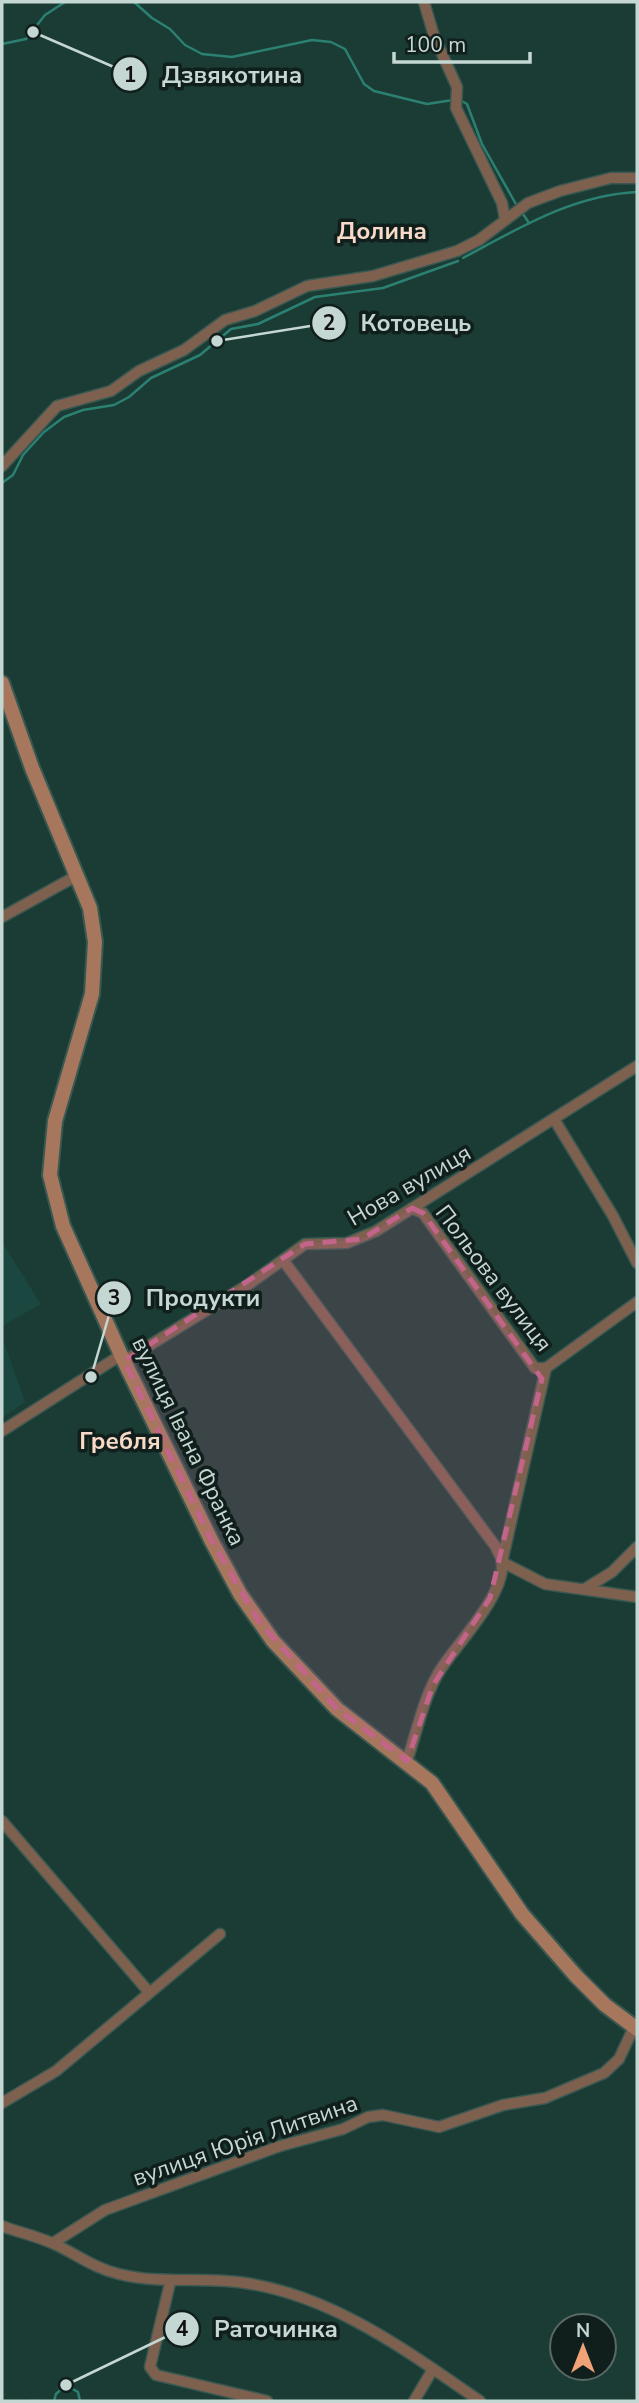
<svg xmlns="http://www.w3.org/2000/svg" width="639" height="2403" font-family="'Nunito Sans',sans-serif">
  <style>
    .built { fill: #1a473f }
    .lines { fill: none; stroke-linecap: round; stroke-linejoin: round }
    .stream { stroke: #2b8072; stroke-width: 2.5 }
    .street-casing { stroke: #395851; stroke-width: 13 }
    .secondary-casing { stroke: #395851; stroke-width: 18 }
    .street { stroke: #7e604f; stroke-width: 10 }
    .secondary { stroke: #a6775c; stroke-width: 14 }
    .marked { fill: #c3648b; fill-opacity: 0.2; stroke: #c3648b; stroke-width: 5; stroke-dasharray: 14 9; stroke-linejoin: round }
    .labels { text-anchor: middle; stroke-width: 7; stroke-linejoin: round; paint-order: stroke }
    .street-label { font-size: 23px; fill: #c5d7d2; stroke: #111f1c }
    .neighbourhood-label { font-size: 24px; font-weight: bold; fill: #f8dac9; stroke: #111f1c }
    .leader { fill: none; stroke: #c5d7d2; stroke-width: 2.5 }
    .callout-dot { fill: #c5d7d2; stroke: #111f1c; stroke-width: 2.5 }
    .mark-label { font-size: 21px; text-anchor: middle; font-weight: bold; fill: #111 }
    .callout-label { font-size: 24px; text-anchor: middle; font-weight: bold; fill: #c5d7d2; stroke: #111f1c; stroke-width: 7; stroke-linejoin: round; paint-order: stroke }
  </style>
  <rect width="100%" height="100%" fill="#1a3c35"/>
  <g class="built">
    <path d="M2,1242L41,1304L2,1326Z"/>
    <path d="M2,1337L25,1402L2,1418Z"/>
  </g>
  <g class="lines">
    <g class="stream">
      <path d="M134,2L152,18L170,29L185,45L202,54L232,57L312,40L331,42L345,49L364,84L374,91L427,104L453,100"/>
      <path d="M2,44L26,39L45,15L65,2"/>
      <path d="M460,100L467,104L482,144L517,206"/>
      <path d="M521,211L529,223"/>
      <path d="M463,258C519,228 573,195 637,192"/>
      <path d="M2,483L13,475L23,455L44,432L64,417L83,410L114,405L129,397L151,378L200,355L231,329L258,324L315,297L383,288L458,261"/>
      <path d="M29,2401H39"/>
      <path d="M54,2401L56,2394L66,2385L78,2392L80,2401"/>
    </g>
    <defs>
      <g id="street">
        <path d="M424,2L434,36L457,87L456,108L502,203L505,219"/>
        <path d="M2,466L57,406L111,391L139,371L184,350L225,320L255,311L307,286L373,276L457,251L479,240L528,203L560,191L611,178H637"/>
        <path d="M2,917L78,875"/>
        <path d="M554,1119L613,1216L637,1263"/>
        <path d="M412,1208L423,1213L535,1368H546"/>
        <path d="M283,1260L496,1547C497,1551 502,1558 502,1562C506,1594 457,1644 441,1669C424,1695 417,1732 407,1761"/>
        <path d="M637,1302L546,1368L502,1562L545,1584L637,1597"/>
        <path d="M124,1361L249,1284L305,1244L347,1243L376,1231L637,1066"/>
        <path d="M2,1431L121,1355"/>
        <path d="M586,1588L612,1572L637,1547"/>
        <path d="M2,1821L148,1991"/>
        <path d="M2,2103L56,2071L220,1934"/>
        <path d="M2,2226C18,2232 36,2236 52,2243C75,2253 93,2268 119,2274C163,2285 202,2276 245,2283C334,2296 408,2352 480,2401"/>
        <path d="M53,2243L105,2210L280,2146L343,2129L368,2117L383,2115L439,2127L503,2105L545,2098L604,2073L619,2059L634,2027"/>
        <path d="M170,2283L150,2367L156,2375L267,2401"/>
        <path d="M414,2401L433,2369"/>
      </g>
      <path id="secondary" d="M2,683L32,768L90,908L95,942L92,994L55,1121L50,1175L63,1226L121,1355L211,1540L240,1594L273,1641L337,1709L432,1783L522,1914L576,1976L605,2005L637,2029"/>
    </defs>
    <use href="#street" class="street-casing"/>
    <use href="#secondary" class="secondary-casing"/>
    <use href="#street" class="street"/>
    <use href="#secondary" class="secondary"/>
  </g>
  <path class="marked" d="M412,1208L423,1213L542,1379L490,1598L433,1685L407,1761L337,1709L259,1622L211,1540L124,1361L305,1244L362,1239Z"/>
  <g class="labels">
    <g class="street-label">
      <text transform="translate(409 1185) rotate(-30)" y="8">Нова вулиця</text>
      <text transform="translate(494 1278) rotate(53)" y="8">Польова вулиця</text>
      <text transform="translate(189 1441) rotate(64)" y="8">вулиця Івана Франка</text>
      <text transform="translate(245 2140) rotate(-19)" y="8">вулиця Юрія Литвина</text>
    </g>
    <g class="neighbourhood-label">
      <text x="382" y="239">Долина</text>
      <text x="120" y="1449">Гребля</text>
    </g>
  </g>
  <path class="leader" d="M33 32L130 74M217 341L329 323M91 1377L114 1298M66 2385L182 2329"/>
  <g class="callout-dot">
    <circle cx="33" cy="32" r="7"/>
    <circle cx="217" cy="341" r="7"/>
    <circle cx="91" cy="1377" r="7"/>
    <circle cx="66" cy="2385" r="7"/>
    <circle cx="130" cy="74" r="18"/>
    <circle cx="329" cy="323" r="18"/>
    <circle cx="114" cy="1298" r="18"/>
    <circle cx="182" cy="2329" r="18"/>
  </g>
  <g class="mark-label">
    <text x="130" y="82">1</text>
    <text x="329" y="330">2</text>
    <text x="114" y="1305">3</text>
    <text x="182" y="2336">4</text>
  </g>
  <g class="callout-label">
    <text x="232" y="83">Дзвякотина</text>
    <text x="416" y="331">Котовець</text>
    <text x="203" y="1306">Продукти</text>
    <text x="276" y="2337">Раточинка</text>
  </g>
  <rect width="639" height="2403" fill="none" stroke="#c5d7d2" stroke-width="7"/>
  <g transform="translate(583 2347)"><circle r="33" fill="#111f1c" stroke="#596965" stroke-width="2"/>
  <path d="M0-5L12 26L0 18L-12 26Z" fill="#efa377"/>
  <text y="-10" font-size="19" font-weight="bold" text-anchor="middle" fill="#c5d7d2">N</text>
  </g>
  <path d="M394 52v10h136v-10" fill="none" stroke="#c5d7d2" stroke-width="3.5"/>
  <text x="405" y="52" font-size="21" fill="#c5d7d2" stroke="#111f1c" stroke-width="5" paint-order="stroke">100 m</text>
</svg>
